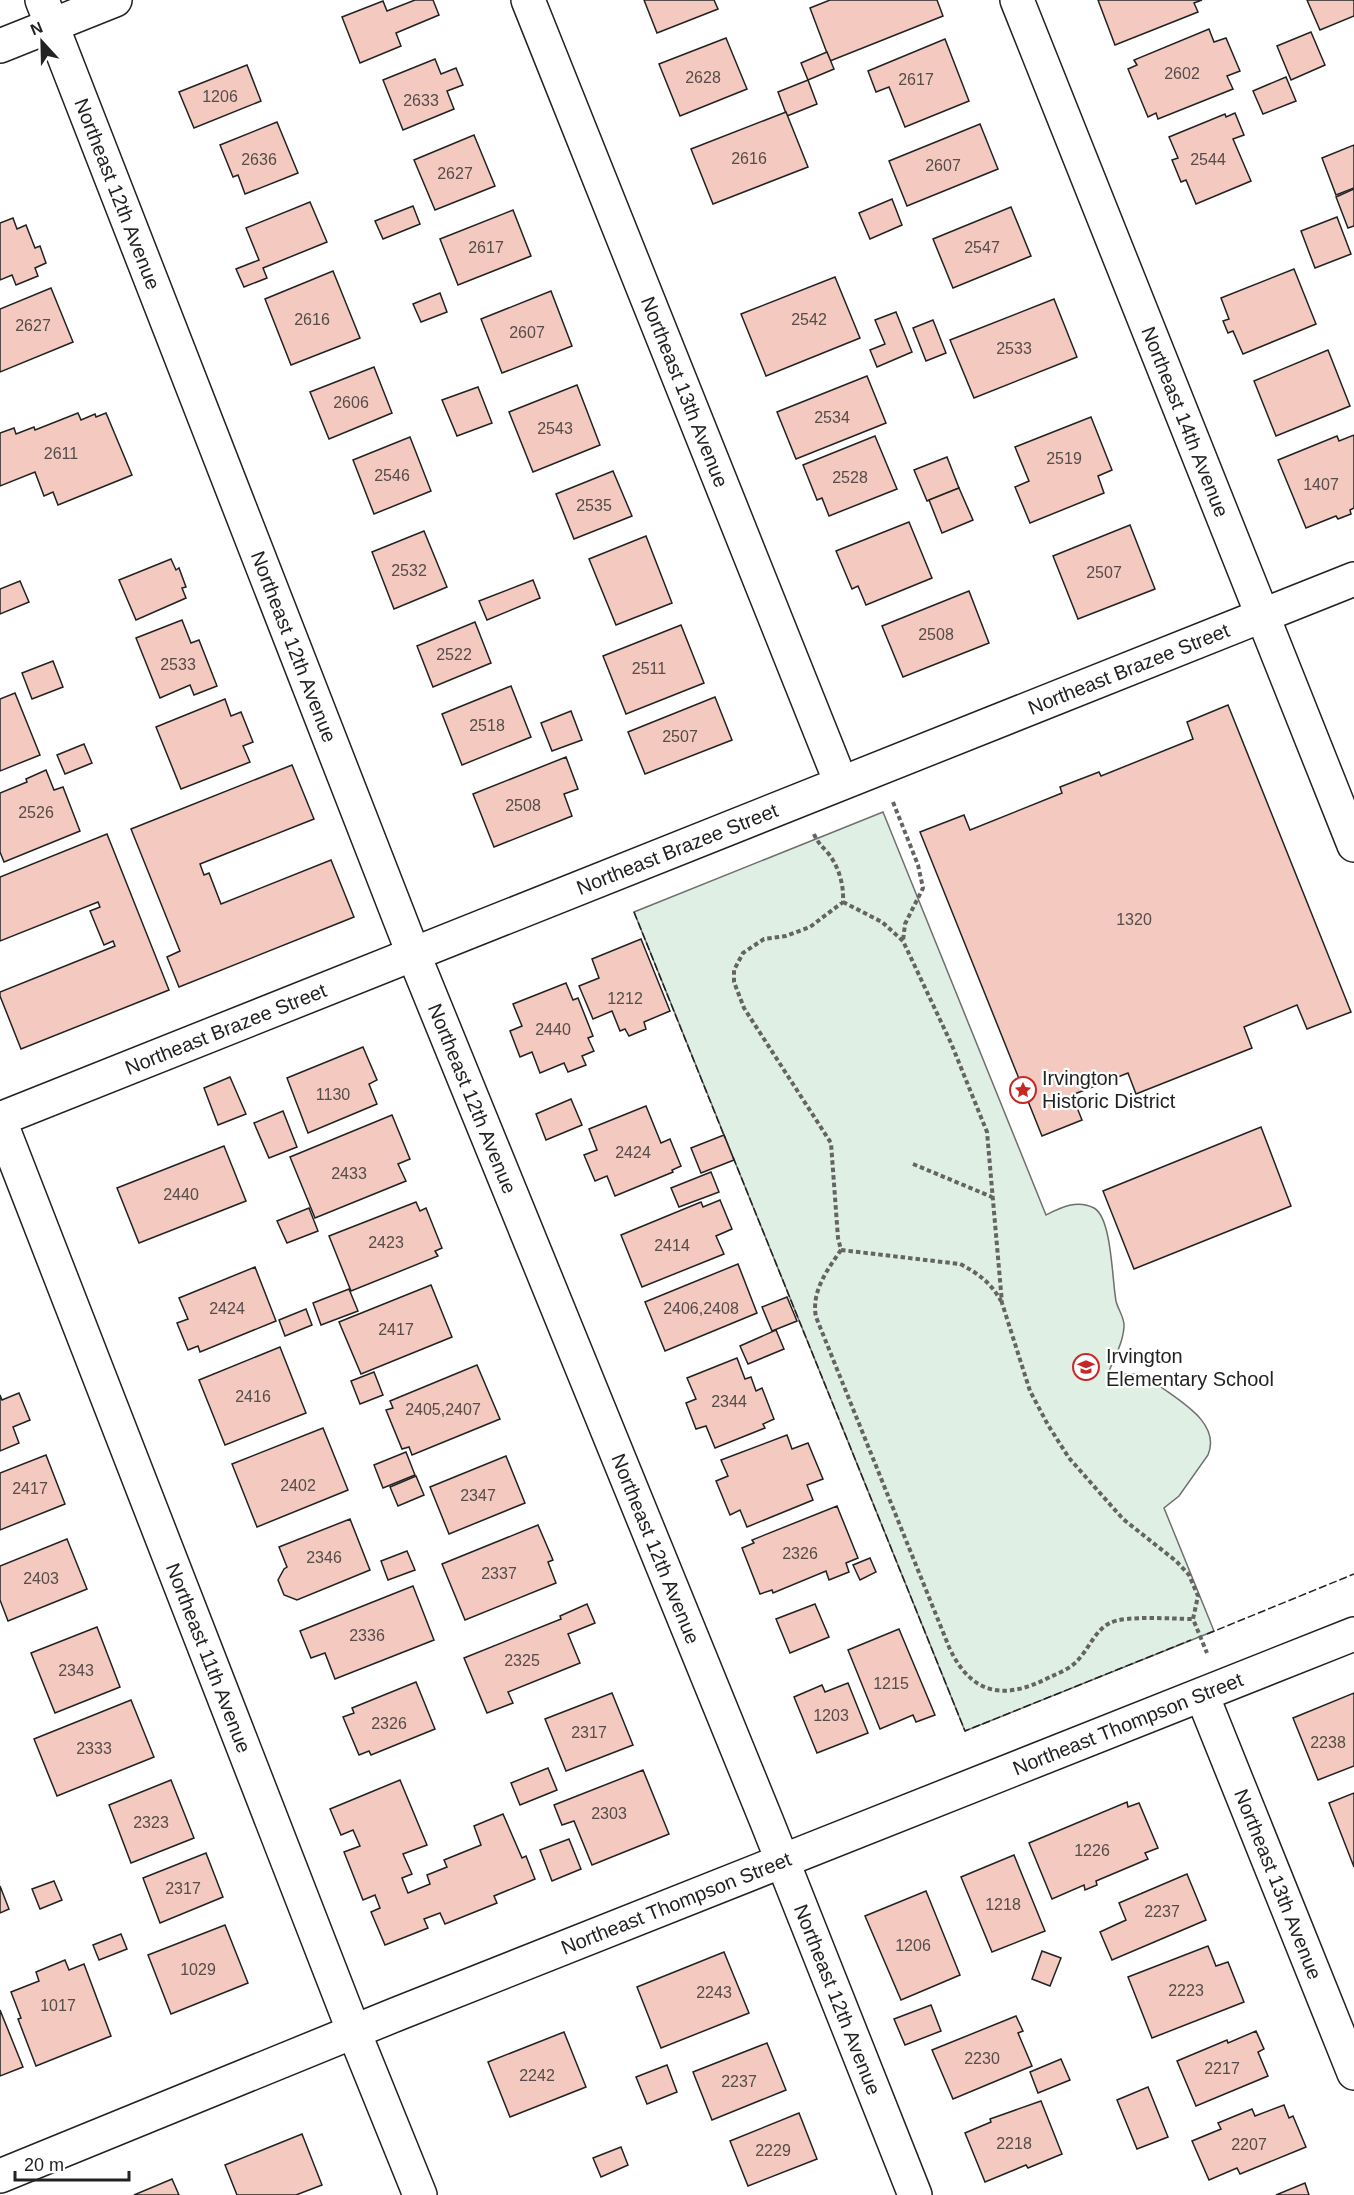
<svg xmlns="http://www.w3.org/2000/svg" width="1354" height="2195" font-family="Arial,sans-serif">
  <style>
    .green { fill: #e0efe3; stroke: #6f6f6f; stroke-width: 1.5 }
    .building { fill: #f3c9c0; stroke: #222; stroke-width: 1.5 }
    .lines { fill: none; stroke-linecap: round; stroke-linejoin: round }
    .street-casing { stroke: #222; stroke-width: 36 }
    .secondary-casing { stroke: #222; stroke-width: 36 }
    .path { stroke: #646464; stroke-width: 4; stroke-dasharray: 4.5 3; stroke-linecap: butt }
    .street { stroke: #fff; stroke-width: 33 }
    .secondary { stroke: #fff; stroke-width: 33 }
    .fence { stroke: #222; stroke-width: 1.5; stroke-dasharray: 8 3; stroke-linecap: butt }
    .labels { text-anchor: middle; stroke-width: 4.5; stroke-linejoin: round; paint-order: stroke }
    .number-label { font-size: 16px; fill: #564c4a }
    .street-label { font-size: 20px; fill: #222; stroke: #fff }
    .poi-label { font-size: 20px; fill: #222; stroke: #fff; text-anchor: start }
  </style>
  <rect width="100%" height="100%" fill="#fff"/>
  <path class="green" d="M883,812L1046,1215C1060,1208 1077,1199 1094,1208C1112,1218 1112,1280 1116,1301C1118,1310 1125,1318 1124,1327C1123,1342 1115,1357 1109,1371L1112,1380C1124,1370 1140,1373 1153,1381C1175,1399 1222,1421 1208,1455L1179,1496L1164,1508L1214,1631L965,1731L634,912Z"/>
  <g class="building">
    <path d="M415,0H433L439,15L396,33L401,46L360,63L342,17L383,1L387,11Z"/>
    <path d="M644,0H714L718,9L657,33Z"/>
    <path d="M830,0H937L943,16L830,61L810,8Z"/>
    <path d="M1098,0H1202L1194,3L1198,12L1115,45Z"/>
    <path d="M1307,0H1354V16L1320,30Z"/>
    <path d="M1209,29L1214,42L1226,38L1240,71L1227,76L1233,89L1158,119L1156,113L1148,117L1128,69L1137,65L1134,60Z"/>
    <path d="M1311,32L1325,65L1291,80L1277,46Z"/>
    <path d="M726,38L747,89L680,116L659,64Z"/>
    <path d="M945,39L969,101L905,127L889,87L876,92L868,71Z"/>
    <path d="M827,52L834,69L808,80L801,63Z"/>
    <path d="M435,59L441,74L456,68L463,85L447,91L454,109L403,130L383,80Z"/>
    <path d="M247,65L261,101L194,128L179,92Z"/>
    <path d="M1286,77L1296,101L1263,114L1253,91Z"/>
    <path d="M808,80L817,104L787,116L778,92Z"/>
    <path d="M786,112L808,167L713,204L691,149Z"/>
    <path d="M1235,113L1244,135L1233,139L1251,181L1196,204L1186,180L1181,182L1172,160L1178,158L1169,137L1225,114L1226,117Z"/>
    <path d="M277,122L298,173L245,194L238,175L233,177L220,145Z"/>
    <path d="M980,124L998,169L907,206L889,161Z"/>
    <path d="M474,135L495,186L435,210L414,160Z"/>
    <path d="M1354,145V188L1336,195L1322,158Z"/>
    <path d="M1354,189V226L1348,228L1336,197Z"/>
    <path d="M892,199L902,225L870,239L859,213Z"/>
    <path d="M310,202L327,242L263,268L267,278L244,287L236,269L259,260L246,228Z"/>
    <path d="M413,206L420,224L383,239L375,221Z"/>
    <path d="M1011,207L1031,256L953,288L933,239Z"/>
    <path d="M513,210L531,256L458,285L440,239Z"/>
    <path d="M1337,217L1351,254L1315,268L1301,231Z"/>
    <path d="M13,218L17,229L26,225L35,248L40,246L46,263L35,268L38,276L16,285L12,275L0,280V223Z"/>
    <path d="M1294,269L1316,324L1243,354L1233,331L1228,333L1223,321L1229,319L1221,298Z"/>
    <path d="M333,271L360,338L291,365L265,299Z"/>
    <path d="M835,277L860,338L766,376L741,314Z"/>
    <path d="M51,288L73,342L0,372V309Z"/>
    <path d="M551,291L572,346L502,373L481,319Z"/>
    <path d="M440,293L447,312L421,322L413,304Z"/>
    <path d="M1054,299L1077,357L974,398L950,340Z"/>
    <path d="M896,312L912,352L877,367L870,350L885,344L875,320Z"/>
    <path d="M933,320L946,353L926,361L913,328Z"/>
    <path d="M1328,350L1350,406L1276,436L1254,381Z"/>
    <path d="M374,367L392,413L329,439L310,392Z"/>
    <path d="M867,376L886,423L796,459L777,412Z"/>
    <path d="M577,385L600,445L533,472L509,412Z"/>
    <path d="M478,387L492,423L457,436L442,400Z"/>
    <path d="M78,413L81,420L95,414L96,417L106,413L132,475L58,505L53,492L44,496L35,472L0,486V433L14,428L16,434L34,427L35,430Z"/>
    <path d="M1091,417L1112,470L1098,476L1104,493L1030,523L1015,487L1029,481L1015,447Z"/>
    <path d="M1354,435V508L1350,510L1351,514L1338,519L1336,516L1306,528L1278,460L1337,436L1339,441Z"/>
    <path d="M875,436L897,489L829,516L822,498L817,500L803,465Z"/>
    <path d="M410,437L431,491L374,514L353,460Z"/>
    <path d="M947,457L959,488L927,501L914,470Z"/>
    <path d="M613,471L632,516L574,539L556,494Z"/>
    <path d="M959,488L973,520L942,533L929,500Z"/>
    <path d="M909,522L932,578L866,605L858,586L852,589L836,551Z"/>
    <path d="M1130,525L1155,589L1078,619L1053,556Z"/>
    <path d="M424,531L447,587L394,609L372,552Z"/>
    <path d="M646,536L672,603L616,625L589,559Z"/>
    <path d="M171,559L176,570L179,568L186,587L182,588L186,598L136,620L119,580Z"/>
    <path d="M533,580L540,598L487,620L479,601Z"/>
    <path d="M20,581L29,602L0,614V589Z"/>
    <path d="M969,591L989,643L903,677L882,626Z"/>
    <path d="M182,620L191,643L199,640L217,686L194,695L190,685L160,698L136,638Z"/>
    <path d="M475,622L491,663L433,687L417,646Z"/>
    <path d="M681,625L704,683L626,714L603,656Z"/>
    <path d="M53,661L63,687L32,699L22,673Z"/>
    <path d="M511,686L531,737L462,765L442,714Z"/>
    <path d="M15,693L40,755L0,771V699Z"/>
    <path d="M715,697L732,740L645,774L628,732Z"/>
    <path d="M225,699L231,716L241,712L253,742L243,746L250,762L181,789L156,727Z"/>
    <path d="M1228,705L1351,1012L1307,1029L1297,1005L1244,1027L1252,1048L1136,1094L1128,1073L1072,1095L1082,1120L1042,1136L920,832L964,815L970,830L1062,793L1060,787L1099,772L1101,776L1193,739L1187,722Z"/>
    <path d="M571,711L582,740L552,751L541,723Z"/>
    <path d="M84,744L92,763L65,774L57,755Z"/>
    <path d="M566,757L578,789L564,794L572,816L494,847L473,794Z"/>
    <path d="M292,765L314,819L200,864L204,875L209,873L221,904L331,860L354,917L179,987L167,957L180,951L131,829Z"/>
    <path d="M46,770L54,790L63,787L80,831L4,862L0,852V793L27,782L26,779Z"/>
    <path d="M107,834L169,990L21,1049L0,996V992L115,946L113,941L104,945L90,911L100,907L98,902L0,941V877Z"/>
    <path d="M641,939L670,1011L644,1022L646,1029L629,1036L625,1029L620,1031L612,1011L593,1019L579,986L599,978L592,959Z"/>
    <path d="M566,983L573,1000L578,998L593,1036L588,1038L594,1051L582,1056L586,1065L568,1072L564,1063L540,1073L532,1052L520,1057L510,1031L522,1026L513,1004Z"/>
    <path d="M363,1047L377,1080L369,1084L377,1104L308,1133L287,1078Z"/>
    <path d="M230,1077L246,1114L218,1125L204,1088Z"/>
    <path d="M571,1099L582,1125L546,1140L536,1114Z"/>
    <path d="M646,1106L661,1143L670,1139L681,1166L672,1170L673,1172L615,1196L607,1176L595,1181L584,1155L597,1150L589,1129Z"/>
    <path d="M283,1111L297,1147L269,1158L254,1123Z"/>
    <path d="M392,1115L410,1159L398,1164L406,1181L315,1218L290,1157Z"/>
    <path d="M1261,1127L1291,1206L1134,1269L1103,1191Z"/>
    <path d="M724,1135L734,1160L701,1173L691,1148Z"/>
    <path d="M224,1146L246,1201L139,1243L117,1188Z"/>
    <path d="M711,1172L719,1192L679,1207L671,1188Z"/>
    <path d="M720,1200L732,1229L716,1236L724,1254L642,1287L621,1235L701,1202L703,1207Z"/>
    <path d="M416,1202L420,1211L426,1208L442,1248L435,1251L438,1256L351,1291L329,1236Z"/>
    <path d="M309,1208L318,1231L287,1243L277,1221Z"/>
    <path d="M738,1264L757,1313L665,1351L645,1302Z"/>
    <path d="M255,1267L276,1321L200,1352L198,1346L188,1350L177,1323L188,1319L179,1298Z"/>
    <path d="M431,1285L452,1337L361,1374L339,1322Z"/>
    <path d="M349,1289L358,1311L321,1325L313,1303Z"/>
    <path d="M787,1297L797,1321L772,1331L762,1307Z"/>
    <path d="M306,1309L312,1325L285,1336L279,1320Z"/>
    <path d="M776,1330L784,1349L748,1364L740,1346Z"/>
    <path d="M280,1347L306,1413L225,1445L199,1380Z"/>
    <path d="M737,1358L745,1379L751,1377L756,1391L762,1388L774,1419L763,1424L765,1428L715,1448L706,1426L696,1429L686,1403L696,1399L687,1378Z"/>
    <path d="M477,1365L500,1419L412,1455L409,1447L402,1449L386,1410L393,1408L390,1401Z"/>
    <path d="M374,1372L383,1395L360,1404L351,1381Z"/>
    <path d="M19,1393L30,1420L13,1427L19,1443L0,1451V1395L2,1400Z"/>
    <path d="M323,1428L348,1490L257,1527L232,1464Z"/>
    <path d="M787,1435L792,1449L808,1443L823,1479L807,1485L813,1500L747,1527L740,1510L730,1515L716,1481L728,1476L721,1460Z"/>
    <path d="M406,1452L415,1475L383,1488L374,1465Z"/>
    <path d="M46,1455L65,1504L0,1530V1473Z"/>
    <path d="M506,1456L525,1503L449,1534L430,1487Z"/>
    <path d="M416,1476L424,1495L398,1506L390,1487Z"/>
    <path d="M837,1506L858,1558L846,1563L849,1572L829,1580L826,1571L773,1593L772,1590L760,1594L742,1548L754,1543L752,1540Z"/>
    <path d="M350,1519L370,1570L297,1600L284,1595L278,1580L284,1569L287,1567L279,1547Z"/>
    <path d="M538,1525L553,1560L548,1562L556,1583L465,1620L442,1564Z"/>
    <path d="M67,1539L87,1589L8,1621L0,1600V1566Z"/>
    <path d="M407,1551L415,1570L388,1580L381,1561Z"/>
    <path d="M870,1558L876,1572L860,1580L853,1565Z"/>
    <path d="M413,1586L434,1640L335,1679L325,1653L311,1658L300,1631Z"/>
    <path d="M587,1604L595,1623L568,1634L580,1663L508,1692L513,1703L487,1713L464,1658L561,1619L560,1616Z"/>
    <path d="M815,1604L829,1637L790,1653L776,1619Z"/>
    <path d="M97,1627L120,1687L55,1713L31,1653Z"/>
    <path d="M899,1629L935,1715L916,1722L913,1715L880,1729L848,1650Z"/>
    <path d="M416,1682L435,1729L371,1755L369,1751L359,1755L343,1717L354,1713L352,1708Z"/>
    <path d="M848,1683L868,1733L817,1753L794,1697L822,1685L825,1692Z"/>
    <path d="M612,1693L633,1745L566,1771L545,1719Z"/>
    <path d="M1354,1693V1766L1318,1780L1293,1718Z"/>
    <path d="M131,1700L154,1757L57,1796L34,1739Z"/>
    <path d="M548,1768L557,1790L520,1805L511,1783Z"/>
    <path d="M643,1770L669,1834L592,1865L574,1821L562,1825L554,1805Z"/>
    <path d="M171,1780L194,1838L131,1863L109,1805Z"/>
    <path d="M400,1780L427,1845L403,1854L412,1874L402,1878L408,1893L430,1884L427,1875L447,1867L444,1860L481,1845L474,1826L503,1814L522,1858L526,1856L535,1879L494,1896L497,1903L445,1924L440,1913L424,1919L428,1928L385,1945L371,1912L380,1908L375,1895L363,1900L344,1852L360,1846L353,1830L341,1835L330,1809Z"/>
    <path d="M1354,1793V1867L1329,1803Z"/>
    <path d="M1127,1802L1128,1807L1139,1803L1158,1848L1145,1853L1148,1859L1096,1881L1097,1885L1085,1890L1084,1885L1052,1899L1029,1843Z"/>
    <path d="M569,1839L581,1869L552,1881L540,1850Z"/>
    <path d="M206,1853L223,1897L160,1923L143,1878Z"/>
    <path d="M1014,1855L1045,1931L992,1952L961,1877Z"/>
    <path d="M1187,1874L1206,1920L1112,1960L1100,1932L1126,1920L1119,1903Z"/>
    <path d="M54,1881L62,1900L40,1909L32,1889Z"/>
    <path d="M0,1886L9,1909L0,1913Z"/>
    <path d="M926,1891L960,1975L901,2000L865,1916Z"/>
    <path d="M225,1925L248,1983L171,2014L148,1955Z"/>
    <path d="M121,1934L127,1949L99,1960L93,1945Z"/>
    <path d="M1208,1946L1216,1966L1228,1962L1244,2002L1152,2038L1128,1977Z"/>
    <path d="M1042,1951L1061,1958L1050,1986L1032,1979Z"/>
    <path d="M724,1952L749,2013L661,2048L637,1987Z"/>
    <path d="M65,1960L69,1970L84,1964L111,2036L36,2066L18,2019L21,2018L11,1992L39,1981L36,1972Z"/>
    <path d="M931,2005L941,2031L905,2045L894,2019Z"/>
    <path d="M0,2010L23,2067L0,2076Z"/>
    <path d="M1016,2016L1023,2031L1018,2033L1032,2066L953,2099L932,2050Z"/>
    <path d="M1256,2031L1264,2049L1258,2052L1268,2076L1196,2106L1177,2061L1227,2040L1228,2043Z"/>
    <path d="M564,2032L586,2087L510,2117L488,2062Z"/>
    <path d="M767,2043L786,2090L712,2120L693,2072Z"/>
    <path d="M1061,2059L1070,2080L1038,2093L1030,2072Z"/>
    <path d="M667,2065L677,2092L647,2104L636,2077Z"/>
    <path d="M1148,2087L1168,2137L1137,2149L1117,2100Z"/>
    <path d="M1041,2101L1062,2154L1028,2168L1026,2165L985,2182L965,2133L991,2122L990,2119Z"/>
    <path d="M1284,2105L1289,2118L1293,2116L1306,2147L1240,2174L1237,2168L1209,2180L1192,2141L1221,2129L1218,2123L1252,2109L1255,2116Z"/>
    <path d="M799,2113L817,2159L748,2186L730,2141Z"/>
    <path d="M302,2134L322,2185L296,2195H237L225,2165Z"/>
    <path d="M621,2147L628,2165L601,2177L593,2158Z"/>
    <path d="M172,2179L179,2195H134Z"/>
    <path d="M1305,2183L1309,2195H1276Z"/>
  </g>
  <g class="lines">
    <defs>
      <g id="street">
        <path id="s1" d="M42,0L413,953L767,1822L915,2195"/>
        <path id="s2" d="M528,0L841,783"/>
        <path id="s3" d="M1017,0L1354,845"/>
        <path id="s4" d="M0,1119L1354,579"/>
        <path id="s5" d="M0,1121L354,2032L420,2195"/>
        <path id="s6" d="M1202,1695L1354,2073"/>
        <path id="s7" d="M0,2176L397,2014L1354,1634"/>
      </g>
      <path id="secondary" d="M0,46L115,0"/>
    </defs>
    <use href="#street" class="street-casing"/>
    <use href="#secondary" class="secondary-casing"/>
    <g class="path">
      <path d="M893,802L918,865L923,888L905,924L903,941"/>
      <path d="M814,834C817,842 822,846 828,853C839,867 844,885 843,902L810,927L786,936L764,939L743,953L734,970V982L744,1008L831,1143L838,1238L841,1250"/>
      <path d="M843,902L882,922L903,941L951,1043L987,1132L1002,1303L1030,1391L1048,1425L1069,1458L1123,1519L1176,1561L1189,1575L1198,1596L1193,1619L1207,1653"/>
      <path d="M913,1164L992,1197"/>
      <path d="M841,1250C827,1270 811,1292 816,1317L949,1647C971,1695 1004,1701 1050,1677C1059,1673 1071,1668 1077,1661C1089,1649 1095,1630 1110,1623C1125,1615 1174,1619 1193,1619"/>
      <path d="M841,1250L960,1264C978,1273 991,1283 1001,1301"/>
    </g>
    <use href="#street" class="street"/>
    <use href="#secondary" class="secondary"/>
    <g class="fence">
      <path d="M634,912L725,1138"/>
      <path d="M733,1157L965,1731L1191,1640"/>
      <path d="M1207,1634L1354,1574"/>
    </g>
  </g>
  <defs>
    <symbol id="sight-ring" viewBox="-11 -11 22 22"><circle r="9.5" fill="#fff" stroke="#c62828" stroke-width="1.5"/><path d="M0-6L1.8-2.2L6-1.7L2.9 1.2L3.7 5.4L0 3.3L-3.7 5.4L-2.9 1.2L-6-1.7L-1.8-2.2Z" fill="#c62828"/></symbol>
    <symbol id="school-ring" viewBox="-11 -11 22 22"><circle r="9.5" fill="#fff" stroke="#c62828" stroke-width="1.5"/><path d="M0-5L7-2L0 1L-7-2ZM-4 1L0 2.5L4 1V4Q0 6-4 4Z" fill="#c62828"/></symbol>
  </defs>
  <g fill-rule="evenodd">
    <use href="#sight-ring" x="1008" y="1075" width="30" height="30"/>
    <use href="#school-ring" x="1071" y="1352" width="30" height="30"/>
  </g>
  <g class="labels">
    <g class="number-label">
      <text x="1182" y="79">2602</text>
      <text x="703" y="83">2628</text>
      <text x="916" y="85">2617</text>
      <text x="220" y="102">1206</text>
      <text x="421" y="106">2633</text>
      <text x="749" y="164">2616</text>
      <text x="259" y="165">2636</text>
      <text x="1208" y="165">2544</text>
      <text x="943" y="171">2607</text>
      <text x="455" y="179">2627</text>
      <text x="486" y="253">2617</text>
      <text x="982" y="253">2547</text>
      <text x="312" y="325">2616</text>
      <text x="809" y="325">2542</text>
      <text x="33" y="331">2627</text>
      <text x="527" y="338">2607</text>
      <text x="1014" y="354">2533</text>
      <text x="351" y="408">2606</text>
      <text x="832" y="423">2534</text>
      <text x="555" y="434">2543</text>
      <text x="61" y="459">2611</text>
      <text x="1064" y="464">2519</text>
      <text x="392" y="481">2546</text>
      <text x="850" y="483">2528</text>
      <text x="1321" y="490">1407</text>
      <text x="594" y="511">2535</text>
      <text x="409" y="576">2532</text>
      <text x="1104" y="578">2507</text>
      <text x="936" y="640">2508</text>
      <text x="454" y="660">2522</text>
      <text x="178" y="670">2533</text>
      <text x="649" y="674">2511</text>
      <text x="487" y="731">2518</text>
      <text x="680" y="742">2507</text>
      <text x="523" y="811">2508</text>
      <text x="36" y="818">2526</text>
      <text x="1134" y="925">1320</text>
      <text x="625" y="1004">1212</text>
      <text x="553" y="1035">2440</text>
      <text x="333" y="1100">1130</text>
      <text x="633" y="1158">2424</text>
      <text x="349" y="1179">2433</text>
      <text x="181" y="1200">2440</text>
      <text x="386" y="1248">2423</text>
      <text x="672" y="1251">2414</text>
      <text x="227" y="1314">2424</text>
      <text x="701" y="1314">2406,2408</text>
      <text x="396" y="1335">2417</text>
      <text x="253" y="1402">2416</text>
      <text x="729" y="1407">2344</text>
      <text x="443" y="1415">2405,2407</text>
      <text x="298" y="1491">2402</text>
      <text x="30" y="1494">2417</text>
      <text x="478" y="1501">2347</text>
      <text x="800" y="1559">2326</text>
      <text x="324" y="1563">2346</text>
      <text x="499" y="1579">2337</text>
      <text x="41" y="1584">2403</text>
      <text x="367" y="1641">2336</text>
      <text x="522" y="1666">2325</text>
      <text x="76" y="1676">2343</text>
      <text x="891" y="1689">1215</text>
      <text x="831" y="1721">1203</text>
      <text x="389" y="1729">2326</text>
      <text x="589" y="1738">2317</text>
      <text x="1328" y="1748">2238</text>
      <text x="94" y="1754">2333</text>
      <text x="609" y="1819">2303</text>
      <text x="151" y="1828">2323</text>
      <text x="1092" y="1856">1226</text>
      <text x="183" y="1894">2317</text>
      <text x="1003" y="1910">1218</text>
      <text x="1162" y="1917">2237</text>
      <text x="913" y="1951">1206</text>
      <text x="198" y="1975">1029</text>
      <text x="1186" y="1996">2223</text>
      <text x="714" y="1998">2243</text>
      <text x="58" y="2011">1017</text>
      <text x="982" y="2064">2230</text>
      <text x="1222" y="2074">2217</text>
      <text x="537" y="2081">2242</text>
      <text x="739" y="2087">2237</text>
      <text x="1014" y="2149">2218</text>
      <text x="1249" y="2150">2207</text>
      <text x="773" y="2156">2229</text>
    </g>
    <g class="street-label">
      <text dy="7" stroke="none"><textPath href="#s1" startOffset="208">Northeast 12th Avenue</textPath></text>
      <text dy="7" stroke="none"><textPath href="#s2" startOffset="422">Northeast 13th Avenue</textPath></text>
      <text dy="7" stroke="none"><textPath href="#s3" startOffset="454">Northeast 14th Avenue</textPath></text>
      <text dy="7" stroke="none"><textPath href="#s1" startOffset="694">Northeast 12th Avenue</textPath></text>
      <text dy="7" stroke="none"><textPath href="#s4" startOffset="1215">Northeast Brazee Street</textPath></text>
      <text dy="7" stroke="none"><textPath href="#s4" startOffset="729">Northeast Brazee Street</textPath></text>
      <text dy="7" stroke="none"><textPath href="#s4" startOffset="243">Northeast Brazee Street</textPath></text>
      <text dy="7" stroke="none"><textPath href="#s1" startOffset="1180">Northeast 12th Avenue</textPath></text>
      <text dy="7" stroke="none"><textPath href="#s1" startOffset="1666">Northeast 12th Avenue</textPath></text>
      <text dy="7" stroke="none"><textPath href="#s5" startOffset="576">Northeast 11th Avenue</textPath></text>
      <text dy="7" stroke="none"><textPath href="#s7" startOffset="1215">Northeast Thompson Street</textPath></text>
      <text dy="7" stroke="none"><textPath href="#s6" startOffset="204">Northeast 13th Avenue</textPath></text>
      <text dy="7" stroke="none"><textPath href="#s7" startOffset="729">Northeast Thompson Street</textPath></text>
      <text dy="7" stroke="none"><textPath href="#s1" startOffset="2152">Northeast 12th Avenue</textPath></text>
    </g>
    <g class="poi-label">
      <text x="1042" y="1085">Irvington<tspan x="1042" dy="23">Historic District</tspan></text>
      <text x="1106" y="1363">Irvington<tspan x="1106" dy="23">Elementary School</tspan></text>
    </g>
  </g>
  <g transform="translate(42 42) rotate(338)" stroke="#ffffff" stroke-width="4.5" paint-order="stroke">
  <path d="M0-4.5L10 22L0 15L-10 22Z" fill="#222222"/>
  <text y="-9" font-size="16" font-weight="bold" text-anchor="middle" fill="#222222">N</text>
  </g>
  <path d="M15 2171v9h114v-9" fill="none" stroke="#222222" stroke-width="3"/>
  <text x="24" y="2171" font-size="18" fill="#222222" stroke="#ffffff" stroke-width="4.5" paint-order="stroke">20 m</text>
</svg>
